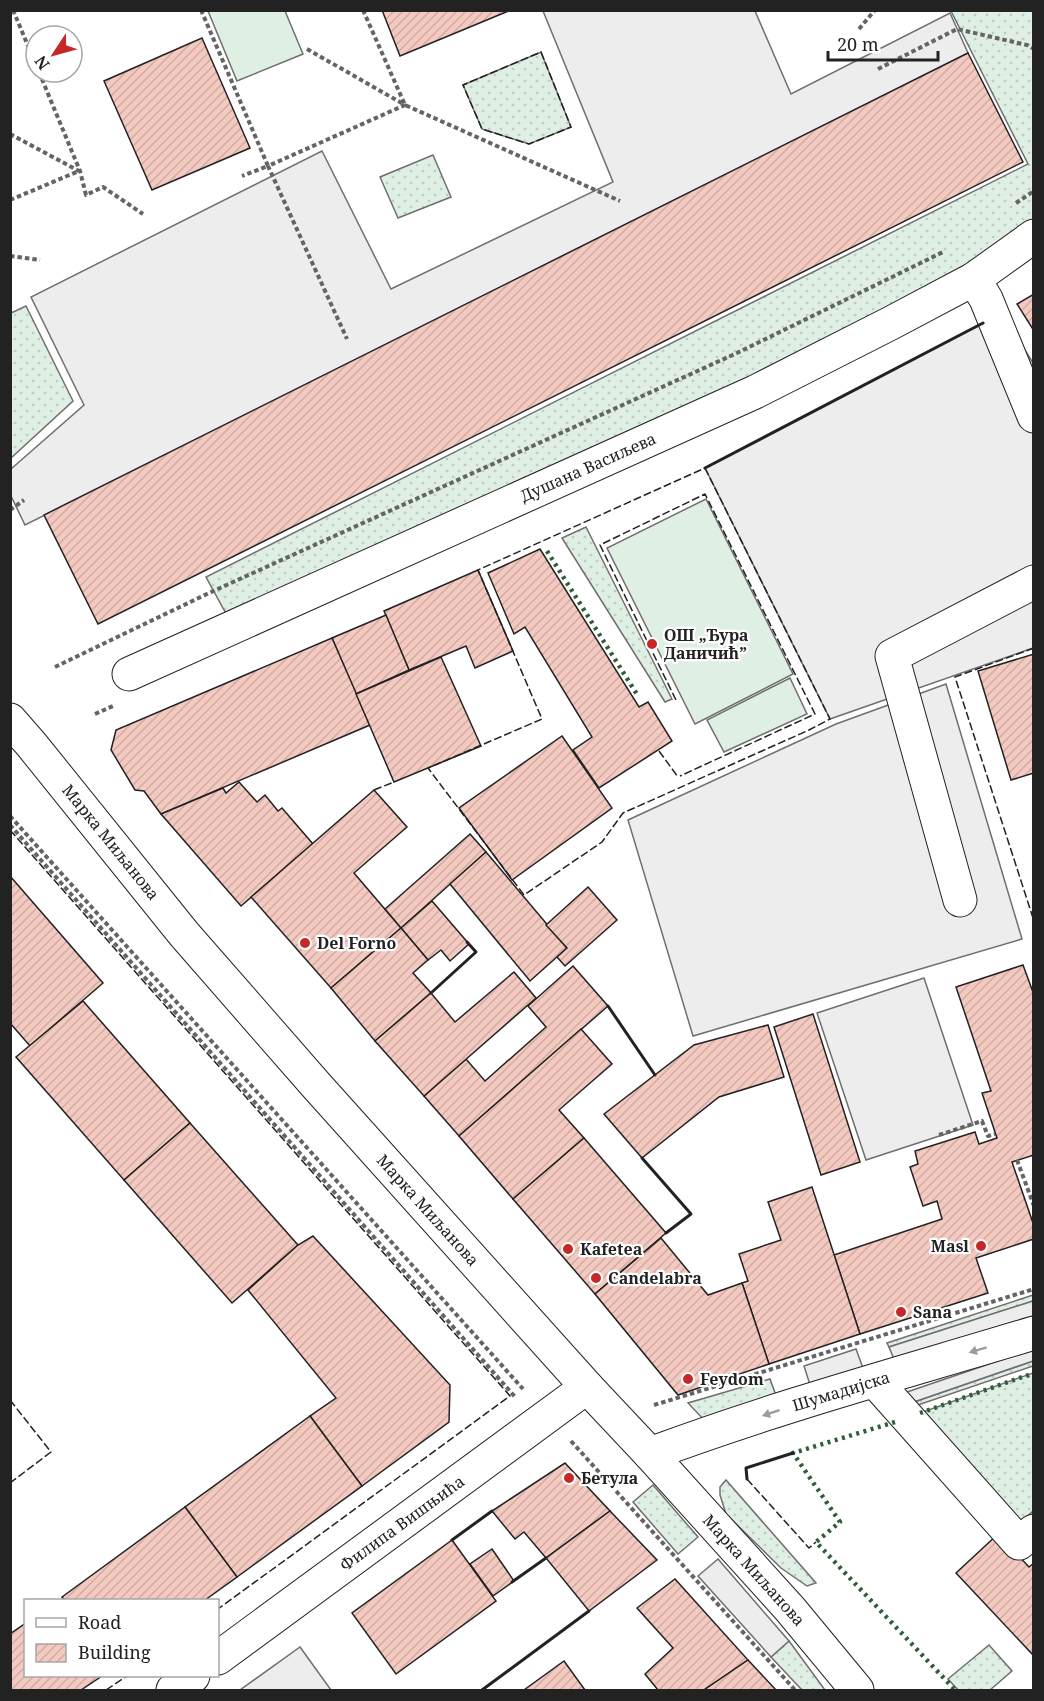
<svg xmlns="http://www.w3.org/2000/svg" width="1044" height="1701" font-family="'Noto Serif',serif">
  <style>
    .grass { fill: url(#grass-dots); stroke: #6f6f6f; stroke-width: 1.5 }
    .garden { fill: #e0efe3; stroke: #6f6f6f; stroke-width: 1.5 }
    .parking { fill: #ededed; stroke: #6f6f6f; stroke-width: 1.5 }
    .building { fill: url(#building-hatch); stroke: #222; stroke-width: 1.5 }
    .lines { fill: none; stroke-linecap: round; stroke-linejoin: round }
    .minor-casing { stroke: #222; stroke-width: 35 }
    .path { stroke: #646464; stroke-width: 4; stroke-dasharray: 4.5 3; stroke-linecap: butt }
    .minor { stroke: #fff; stroke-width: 33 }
    .hedge { stroke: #2f5e38; stroke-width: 4.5; stroke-dasharray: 3 4.5; stroke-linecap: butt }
    .fence { stroke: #222; stroke-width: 1.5; stroke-dasharray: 8 3; stroke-linecap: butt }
    .wall { stroke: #222; stroke-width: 3 }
    .oneway { fill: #9c9c9c }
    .poi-dot { fill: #c62828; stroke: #fff; stroke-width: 2 }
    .labels { text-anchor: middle; stroke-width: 4.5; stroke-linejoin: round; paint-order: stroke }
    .street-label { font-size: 16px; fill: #222; stroke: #fff }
    .poi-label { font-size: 16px; font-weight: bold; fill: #222; stroke: #fff; text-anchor: start }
  </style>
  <defs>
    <pattern id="grass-dots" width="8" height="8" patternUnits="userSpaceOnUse" patternTransform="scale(1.5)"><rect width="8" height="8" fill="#e0efe3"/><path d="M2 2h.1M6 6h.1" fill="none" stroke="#c0cdc2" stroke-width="1.8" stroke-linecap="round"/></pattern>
    <pattern id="building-hatch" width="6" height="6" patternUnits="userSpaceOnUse" patternTransform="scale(1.5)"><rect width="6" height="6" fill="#f3c9c0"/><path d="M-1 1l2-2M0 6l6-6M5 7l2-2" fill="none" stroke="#d0aca5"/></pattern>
  </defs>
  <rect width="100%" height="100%" fill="#fff"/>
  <g class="grass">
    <path d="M951,11H1033V221L965,271L758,379L229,619L206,577L1028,164Z"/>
    <path d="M541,52L571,127L529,144L482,129L463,85Z"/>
    <path d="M433,155L451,197L398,218L380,177Z"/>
    <path d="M26,306L73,401L11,458V313Z"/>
    <path d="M586,527L672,699L665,702L562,538Z"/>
    <path d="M1033,1295V1301L889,1347L887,1343Z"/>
    <path d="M1033,1361V1366L912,1407L911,1403Z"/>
    <path d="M1033,1373V1511L1019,1524L917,1414Z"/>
    <path d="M770,1379L778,1401L706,1422L688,1403Z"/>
    <path d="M726,1480L816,1583L807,1586L781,1568L726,1514L720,1495V1487Z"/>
    <path d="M653,1485L698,1537L678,1554L633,1502Z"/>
    <path d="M789,1641L825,1690H802L771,1657Z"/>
    <path d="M989,1645L1012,1671L990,1690H958L948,1679Z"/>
  </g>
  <g class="garden">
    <path d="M208,11H285L303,54L237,81Z"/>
    <path d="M706,499L793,674L695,724L607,548Z"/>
    <path d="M790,678L807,714L724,752L707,720Z"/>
  </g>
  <g class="parking">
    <path d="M543,11H755L791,94L950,13L968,53L25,525L11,496V469L84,405L31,297L322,151L391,289L613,182Z"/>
    <path d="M1002,313L1033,363V648L830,719L705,468Z"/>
    <path d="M946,684L1022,939L693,1036L628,820L836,724Z"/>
    <path d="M924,978L973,1125L866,1160L817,1013Z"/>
    <path d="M1033,1301V1316L894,1359L889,1347Z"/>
    <path d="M856,1349L864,1371L811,1388L804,1366Z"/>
    <path d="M1033,1349V1361L911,1403L907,1392Z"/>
    <path d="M718,1559L789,1641L771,1657L698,1576Z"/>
    <path d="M300,1647L331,1690H240Z"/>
  </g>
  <g class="building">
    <path d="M382,10H511L400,56Z"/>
    <path d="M202,38L250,148L152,190L104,81Z"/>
    <path d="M968,53L1023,162L98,624L44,515Z"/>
    <path d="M1034,294V331L1017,304Z"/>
    <path d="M540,549L639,707L648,702L672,741L599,788L573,750L592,737L525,627L514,634L488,573Z"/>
    <path d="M478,570L513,651L475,668L466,646L409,670L384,611Z"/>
    <path d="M386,615L409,670L356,694L332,638Z"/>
    <path d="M332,638L370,725L161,814L144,791L135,790L111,750L116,730Z"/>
    <path d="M1034,654V773L1011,780L978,671Z"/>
    <path d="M441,657L481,746L394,782L356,694Z"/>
    <path d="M562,736L612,808L512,880L459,808Z"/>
    <path d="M239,782L257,802L265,795L278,811L282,808L313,844L241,906L161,814L223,788L226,793Z"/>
    <path d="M374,790L407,827L354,873L401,928L331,988L251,897Z"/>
    <path d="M470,834L486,852L401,928L385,909Z"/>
    <path d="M486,852L567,948L530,981L450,884Z"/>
    <path d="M10,876L103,983L30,1046L10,1023Z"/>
    <path d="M588,887L617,920L565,966L557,957L567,948L546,925Z"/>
    <path d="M432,901L469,944L450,961L441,950L428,960L401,928Z"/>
    <path d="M401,928L428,960L413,973L431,993L375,1041L331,988Z"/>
    <path d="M1023,965L1034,995V1155L1012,1162L1034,1226V1239L976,1258L988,1293L860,1334L834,1255L942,1219L937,1201L923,1206L910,1167L918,1164L915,1151L975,1132L979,1144L997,1138L982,1093L991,1091L956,987Z"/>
    <path d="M573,966L608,1006L459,1136L424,1096L466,1059L485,1081L546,1027L528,1006Z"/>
    <path d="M514,972L536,998L424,1096L375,1041L431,993L455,1022Z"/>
    <path d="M83,1001L190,1123L124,1180L16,1057Z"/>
    <path d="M813,1014L860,1162L821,1175L774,1027Z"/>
    <path d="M768,1025L784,1077L719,1097L642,1158L604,1114L694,1045Z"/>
    <path d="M581,1029L612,1064L559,1110L584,1138L513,1199L459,1136Z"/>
    <path d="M190,1123L298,1245L232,1303L124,1180Z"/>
    <path d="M584,1138L666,1233L595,1294L513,1199Z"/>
    <path d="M812,1187L860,1334L769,1364L742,1283L748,1281L739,1254L781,1240L768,1202Z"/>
    <path d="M313,1236L450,1385L449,1422L362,1486L310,1416L336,1398L248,1290L298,1245Z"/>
    <path d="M661,1238L708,1295L742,1283L769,1364L678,1395L595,1294Z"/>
    <path d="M310,1416L362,1486L237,1577L185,1507Z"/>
    <path d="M565,1463L610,1511L546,1558L524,1532L515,1539L492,1511Z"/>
    <path d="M185,1507L237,1577L205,1600H65L62,1597Z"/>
    <path d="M610,1511L657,1560L589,1611L546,1558Z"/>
    <path d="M998,1534L1029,1567L1034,1563V1656L956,1573Z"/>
    <path d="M452,1540L496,1601L396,1674L352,1613Z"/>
    <path d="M492,1549L514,1581L493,1596L470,1564Z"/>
    <path d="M675,1579L748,1660L704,1690H658L645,1674L673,1648L637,1608Z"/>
    <path d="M26,1623V1676H102L81,1690H10V1634Z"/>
    <path d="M748,1660L776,1690H704Z"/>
    <path d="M564,1661L585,1690H524Z"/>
  </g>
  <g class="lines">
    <defs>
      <g id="minor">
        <path d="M974,279L986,299L1034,416"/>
        <path d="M129,674L755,392L891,323L974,279L1034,236"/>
        <path d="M10,720L31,744L184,934L316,1085L587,1387L650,1454L790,1609L857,1690"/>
        <path d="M960,900L892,656L1034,582"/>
        <path d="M875,1381L1019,1543L1034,1531"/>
        <path d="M650,1454C776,1407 905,1372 1034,1333"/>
        <path d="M218,1658L587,1387"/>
        <path d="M173,1690L193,1676"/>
      </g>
    </defs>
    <use href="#minor" class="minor-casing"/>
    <g class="path">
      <path d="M13,10L36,65"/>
      <path d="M201,10L268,166L242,176"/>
      <path d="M363,10L405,105L620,201"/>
      <path d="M859,29L875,10"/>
      <path d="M307,49L405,105L268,166L347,339"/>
      <path d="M878,69L957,29L1027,45L1034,49"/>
      <path d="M39,72L80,171L86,195L103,187L143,214"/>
      <path d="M10,134L79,171"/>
      <path d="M10,200L79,171"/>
      <path d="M1016,203L1034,191"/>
      <path d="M10,256L40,260"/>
      <path d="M10,510L24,500"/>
      <path d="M55,667L209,593L737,353L943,252"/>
      <path d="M95,714L113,706"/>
      <path d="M10,816L523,1389"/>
      <path d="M10,825L516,1398"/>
      <path d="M939,1135L982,1121L988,1136L995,1134"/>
      <path d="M1017,1160L1034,1206"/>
      <path d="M654,1405L1034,1289"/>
      <path d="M571,1441L795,1690"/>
    </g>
    <use href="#minor" class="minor"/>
    <g class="hedge">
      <path d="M547,551L638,696"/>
      <path d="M920,1413L1034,1373"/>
      <path d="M895,1422L793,1453L840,1522L816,1542L955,1690"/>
    </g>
    <g class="fence">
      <path d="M541,52L571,127L529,144L482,129L463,85Z"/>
      <path d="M705,468L830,719L809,730L623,813L602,842L524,895L428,768L542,719L478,570Z"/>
      <path d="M1034,648L955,677L1034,921"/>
      <path d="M676,700L600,545L705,494L815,714L680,776"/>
      <path d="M659,751L678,777"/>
      <path d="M374,790L394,782"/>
      <path d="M10,830L510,1396L218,1609"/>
      <path d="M10,1400L51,1452L10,1483"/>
      <path d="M747,1479L809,1548L816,1542"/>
      <path d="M106,1690L127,1676"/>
    </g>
    <g class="wall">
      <path d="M705,468L983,323"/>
      <path d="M431,993L476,952L467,942"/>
      <path d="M608,1006L655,1075"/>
      <path d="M642,1158L691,1214L666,1233"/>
      <path d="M747,1479L746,1468L793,1453"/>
      <path d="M452,1540L492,1511"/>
      <path d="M512,1582L546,1558"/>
      <path d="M482,1690L589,1611"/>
    </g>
  </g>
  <defs><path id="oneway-solid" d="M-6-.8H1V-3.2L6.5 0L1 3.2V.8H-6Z" transform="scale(1.5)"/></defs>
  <g class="oneway">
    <use href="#oneway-solid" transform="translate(978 1350) rotate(163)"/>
    <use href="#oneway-solid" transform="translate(771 1413) rotate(162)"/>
  </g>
  <g class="poi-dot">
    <circle cx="652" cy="644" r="6"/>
    <circle cx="305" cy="943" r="6"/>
    <circle cx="981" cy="1246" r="6"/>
    <circle cx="568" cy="1249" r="6"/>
    <circle cx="596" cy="1278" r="6"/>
    <circle cx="901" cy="1312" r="6"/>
    <circle cx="688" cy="1379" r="6"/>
    <circle cx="569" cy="1478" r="6"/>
  </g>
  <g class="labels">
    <g class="street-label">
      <text transform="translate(588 467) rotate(-24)" y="6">Душана Васиљева</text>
      <text transform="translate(111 842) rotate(51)" y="6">Марка Миљанова</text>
      <text transform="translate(428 1210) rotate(48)" y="6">Марка Миљанова</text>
      <text transform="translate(841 1391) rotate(-17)" y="6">Шумадијска</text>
      <text transform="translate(402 1523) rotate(-36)" y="6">Филипа Вишњића</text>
      <text transform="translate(754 1570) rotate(48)" y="6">Марка Миљанова</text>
    </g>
    <g class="poi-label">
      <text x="664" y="641">ОШ „Ђура<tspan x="664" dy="18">Даничић”</tspan></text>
      <text x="317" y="949">Del Forno</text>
      <text x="969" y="1252" text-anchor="end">Masl</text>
      <text x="580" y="1255">Kafetea</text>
      <text x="608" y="1284">Candelabra</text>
      <text x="913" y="1318">Sana</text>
      <text x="700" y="1385">Feydom</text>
      <text x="581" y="1484">Бетула</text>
    </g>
  </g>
  <rect width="1044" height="1701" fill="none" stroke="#222222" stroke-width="24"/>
  <rect x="24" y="1599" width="195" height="78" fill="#ffffff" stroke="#a7a7a7" stroke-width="1.5"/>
  <rect x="36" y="1618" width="30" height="9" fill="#ffffff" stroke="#a7a7a7" stroke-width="1.5"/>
  <text x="78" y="1629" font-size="18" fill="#222222">Road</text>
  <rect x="36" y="1644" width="30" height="18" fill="url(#building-hatch)" stroke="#a7a7a7" stroke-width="1.5"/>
  <text x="78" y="1659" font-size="18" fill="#222222">Building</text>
  <g transform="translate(54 54) rotate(234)"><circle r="28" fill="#ffffff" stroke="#a7a7a7" stroke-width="1.5"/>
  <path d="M0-4.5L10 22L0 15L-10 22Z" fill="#c62828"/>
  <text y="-9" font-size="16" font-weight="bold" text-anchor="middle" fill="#222222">N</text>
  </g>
  <path d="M828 51v9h110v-9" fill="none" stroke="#222222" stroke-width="3"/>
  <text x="837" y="51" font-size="18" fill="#222222" stroke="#ffffff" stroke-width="4.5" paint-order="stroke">20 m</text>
</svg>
